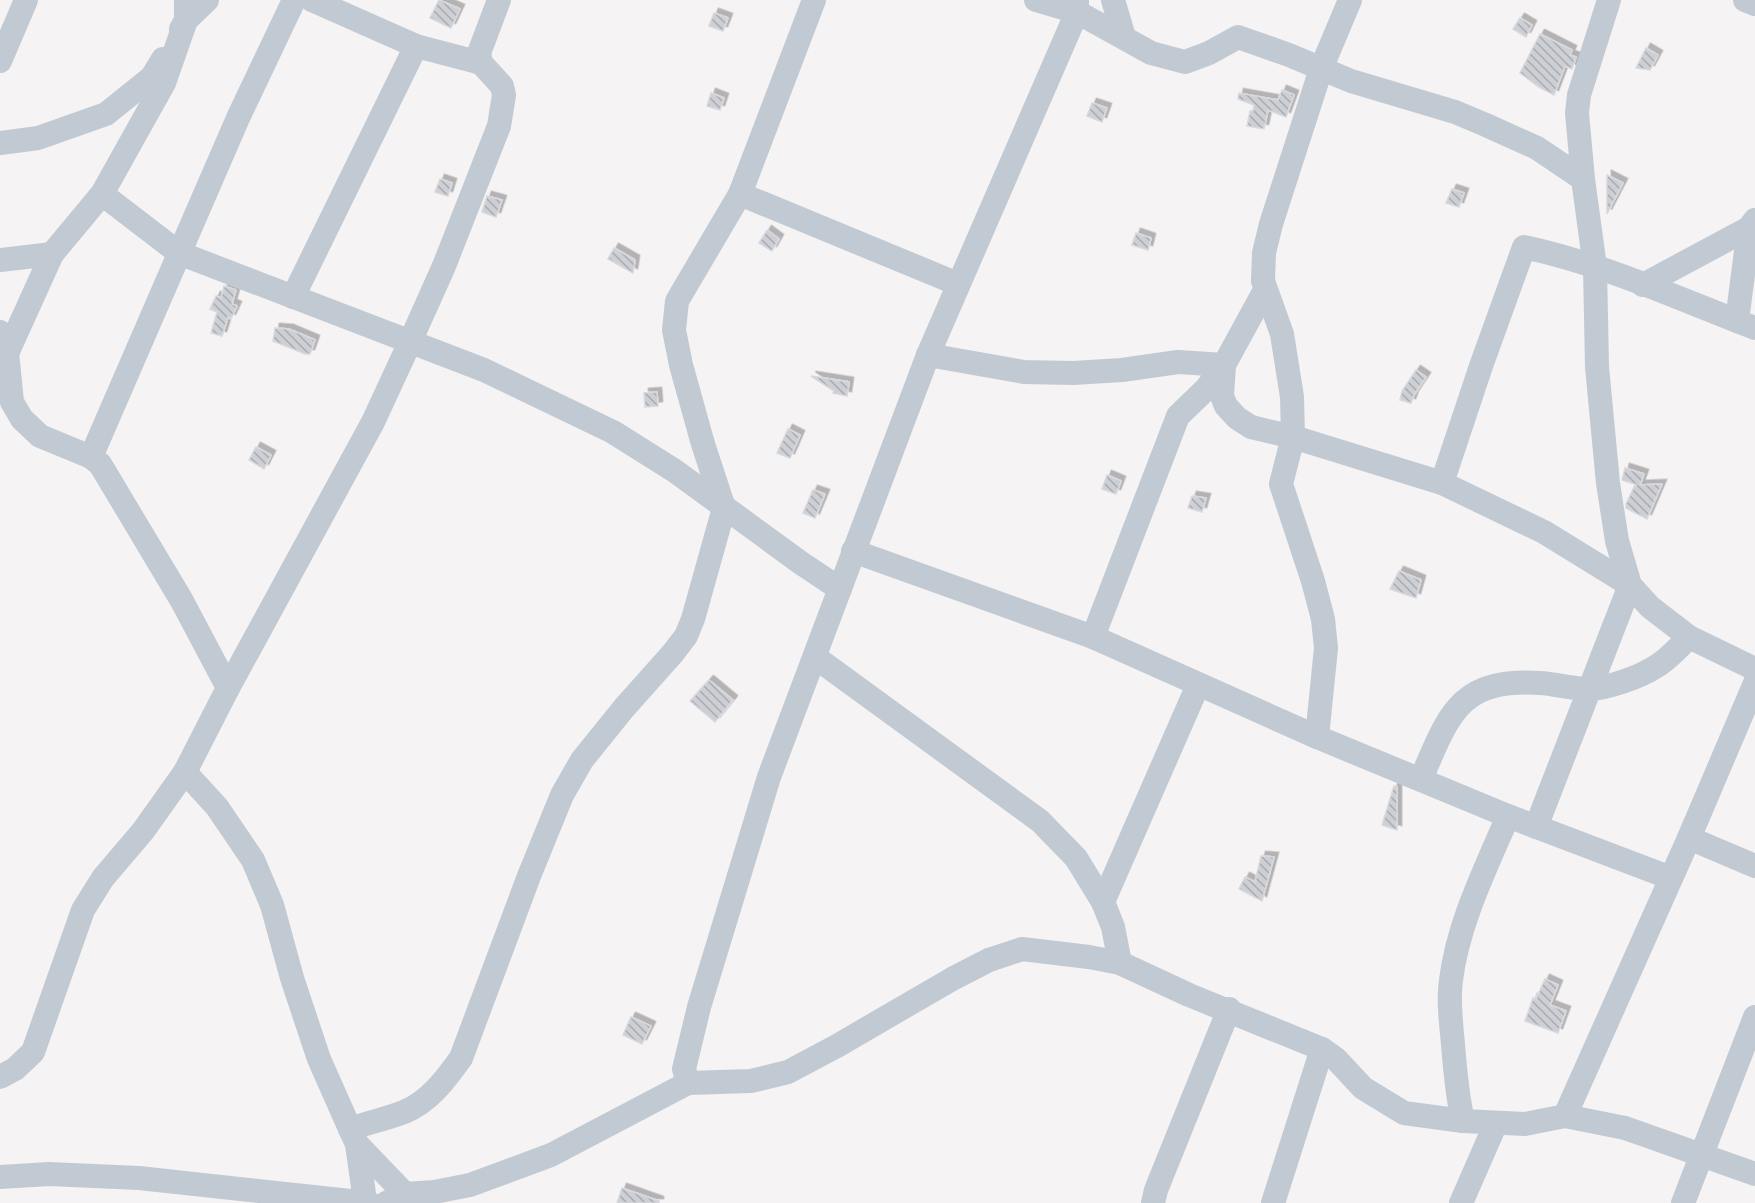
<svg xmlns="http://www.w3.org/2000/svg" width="1755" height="1203" font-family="Raleway,sans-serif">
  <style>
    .building { fill: url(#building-back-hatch); stroke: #d7d9de; stroke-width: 1.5; filter: url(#shadow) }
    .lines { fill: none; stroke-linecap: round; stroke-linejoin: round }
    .minor { stroke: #c1cad2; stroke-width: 24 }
  </style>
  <defs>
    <pattern id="building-back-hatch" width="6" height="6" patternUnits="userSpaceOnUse" patternTransform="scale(1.5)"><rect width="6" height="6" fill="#cdcfd5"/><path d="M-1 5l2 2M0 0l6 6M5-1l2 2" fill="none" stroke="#a8abb0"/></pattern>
    <filter id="shadow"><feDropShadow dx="4.5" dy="-4.5" stdDeviation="0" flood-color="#0004"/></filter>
  </defs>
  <rect width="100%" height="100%" fill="#f5f3f3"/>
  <g class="building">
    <path d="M439,0L460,9L451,28L430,18Z"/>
    <path d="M714,13L728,18L723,31L709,26Z"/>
    <path d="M1520,18L1532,25L1526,37L1513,29Z"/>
    <path d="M1540,34L1572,50L1570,55L1576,57L1572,69L1565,66L1554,95L1539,87L1520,73Z"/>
    <path d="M1646,48L1658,55L1650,70L1636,68Z"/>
    <path d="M1282,90L1294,95L1286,117L1268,110L1264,129L1247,126L1250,111H1253L1254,105L1238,99L1239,93L1278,100Z"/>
    <path d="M711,93L724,98L720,110L707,106Z"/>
    <path d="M1092,103L1107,108L1102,122L1087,116Z"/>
    <path d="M1607,175L1623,183L1607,214Z"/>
    <path d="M440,179L452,183L448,196L435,192Z"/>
    <path d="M1452,189L1464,193L1459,207L1446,203Z"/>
    <path d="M487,196L502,200L496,217L482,212Z"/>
    <path d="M767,230L779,239L772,251L759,243Z"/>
    <path d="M1136,233L1151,238L1148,250L1132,245Z"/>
    <path d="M614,248L635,260L633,273L608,259Z"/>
    <path d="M224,286L236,290L232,304L237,306L231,319L228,317L222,336L211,333L217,312L210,309L216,296L221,298Z"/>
    <path d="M275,328L289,329L315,340L310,354H305L273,341Z"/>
    <path d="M1416,370L1426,377L1414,395L1411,403L1400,400L1402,391Z"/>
    <path d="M811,376L849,382L847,396L833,393L834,391Z"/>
    <path d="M657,392L658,406L645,407L644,393Z"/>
    <path d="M788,429L800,435L790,458L777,453Z"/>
    <path d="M256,447L271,455L264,469L249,460Z"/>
    <path d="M1625,468L1644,474L1640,485L1662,484L1647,519L1626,508V504L1635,485H1637L1622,480Z"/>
    <path d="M1107,475L1121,481L1116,494L1102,489Z"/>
    <path d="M813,490L825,494L815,518L803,513Z"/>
    <path d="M1192,496L1206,498L1202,512L1188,508Z"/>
    <path d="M1399,571L1421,580L1416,598L1390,589Z"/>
    <path d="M709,680L733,700L715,722L690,701Z"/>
    <path d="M1394,786L1397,787V830L1382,825Z"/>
    <path d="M1261,856L1274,857L1262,901L1239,889L1245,877L1255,882Z"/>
    <path d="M1545,979L1558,985L1550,1005L1566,1011L1558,1033L1525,1021L1533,998L1536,999Z"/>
    <path d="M631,1017L651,1026L642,1044L623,1035Z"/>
    <path d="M622,1188L659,1201V1203H617Z"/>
  </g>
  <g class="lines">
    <g class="minor">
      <path d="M312,0L416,46L481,63"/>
      <path d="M1036,0L1077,12L1151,53L1185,62L1209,53L1238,37L1289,55L1351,81L1455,112L1486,125L1537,148L1583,179"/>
      <path d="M1113,0L1124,37"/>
      <path d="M1609,0L1579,95L1577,113L1583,179L1595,267L1597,367L1608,483L1617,541L1630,585L1650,607L1689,637L1755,669"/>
      <path d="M1745,0L1755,4"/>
      <path d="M181,29L186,20L207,0"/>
      <path d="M0,61L26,0"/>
      <path d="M0,143L38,138L106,114L152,77L163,59"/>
      <path d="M102,194L179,253L484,370L613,432L675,471L801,563L840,589"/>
      <path d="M740,194L958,284"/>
      <path d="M0,260L52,254"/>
      <path d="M1643,285L1749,228L1755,220"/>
      <path d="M293,297L416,46"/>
      <path d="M1737,321L1749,228"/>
      <path d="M0,332L7,352L12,402L22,419L40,436L91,457L100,464L182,601L228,688"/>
      <path d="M928,355L1024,372L1073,373L1122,370L1178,362L1224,365"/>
      <path d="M4,360L52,254L102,194L164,83L186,20V0"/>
      <path d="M1224,365L1222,396L1226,406L1237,418L1251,427L1293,437L1442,483L1481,366L1524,247C1604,264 1679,299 1755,328"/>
      <path d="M91,457L238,118L294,0"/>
      <path d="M1442,483L1544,532L1630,585L1536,827"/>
      <path d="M853,551L1093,637L1317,737L1508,816L1671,878"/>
      <path d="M1093,637L1178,416L1206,389L1224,365L1265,290"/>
      <path d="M815,657L1040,821L1076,858L1103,902L1113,927L1120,963"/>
      <path d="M1317,737L1326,648L1323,619L1313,581L1281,484L1293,437L1292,397L1282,334L1263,281L1264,253L1271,224L1321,69L1350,0"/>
      <path d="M185,772L217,807L253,860L272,905L292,978L319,1059L350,1129L357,1144L405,1194"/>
      <path d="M1421,779C1449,714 1459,678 1540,683C1556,684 1573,689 1590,689C1608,688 1640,677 1655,667C1668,660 1679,647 1689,637"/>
      <path d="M1689,838L1755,866"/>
      <path d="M1103,902L1198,685"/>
      <path d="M0,1077L15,1069L33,1052L83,910L103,878L143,831L185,772L228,688L373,422L410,342L444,266L499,126L504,95L502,86L481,63L479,53L499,0"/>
      <path d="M688,1083L684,1069L699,1007L769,777L928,355L1077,12V0"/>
      <path d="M1565,1116L1689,838L1755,683"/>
      <path d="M1463,1121C1457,1095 1455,1070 1453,1044C1451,1023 1448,1000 1451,980C1458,923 1486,868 1508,816"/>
      <path d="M350,1129C367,1123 386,1119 404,1112C429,1102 446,1079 461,1058L529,876L562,795L582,760L624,708L673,653L686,636L693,619L724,508L703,444L681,365L674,330L677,301L740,194L814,0"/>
      <path d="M357,1144L365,1201"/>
      <path d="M0,1177L49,1174L139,1178L369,1203"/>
      <path d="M386,1203L405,1194L434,1192L470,1185L551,1155L688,1083L751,1081L788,1072L835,1047L952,979L989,960L1022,949L1089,957L1120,963L1189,995L1322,1049L1336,1059L1363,1088L1404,1113L1463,1121L1525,1124L1565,1116L1625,1128L1755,1174"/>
      <path d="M1153,1203L1156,1190L1229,1009"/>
      <path d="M1273,1203L1322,1049"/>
      <path d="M1461,1203L1496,1123"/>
      <path d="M1683,1203L1755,1017"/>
    </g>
  </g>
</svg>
